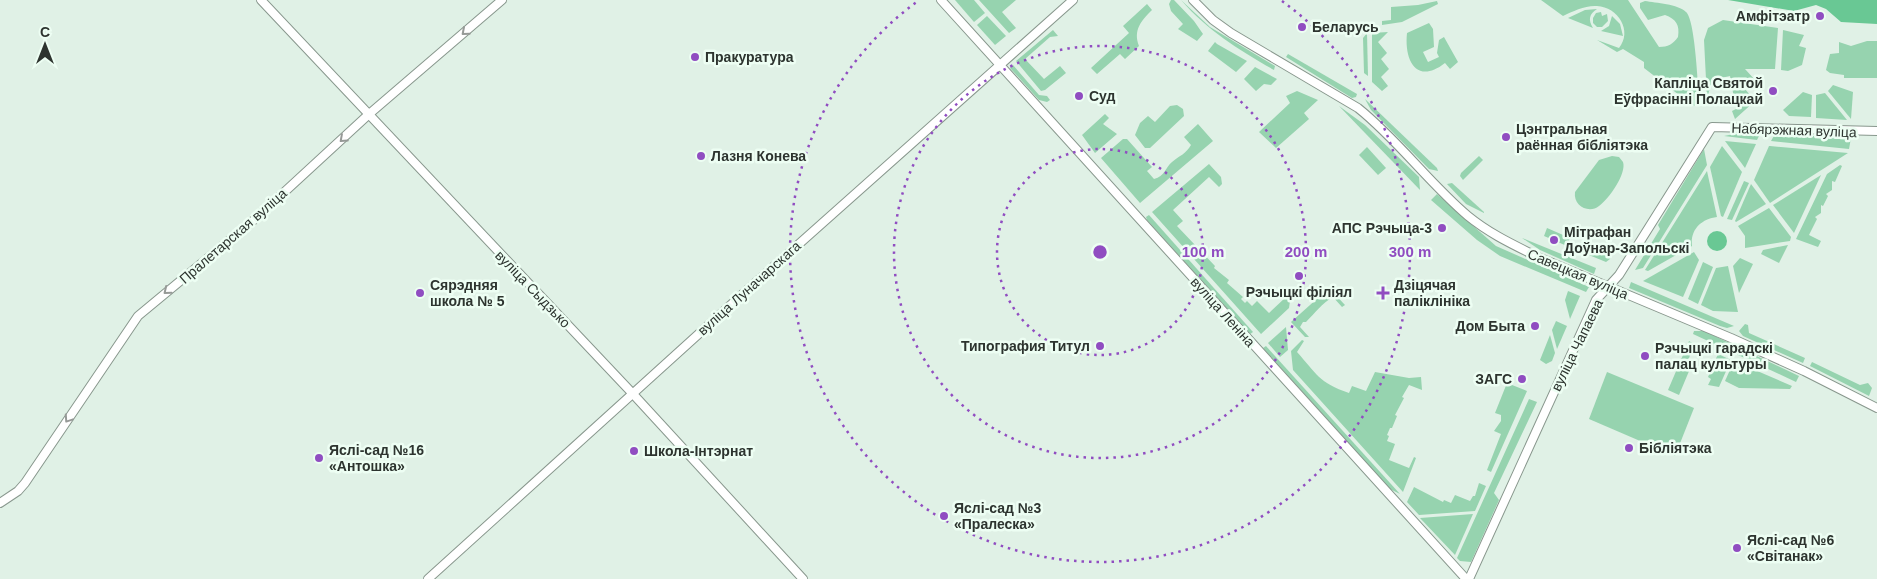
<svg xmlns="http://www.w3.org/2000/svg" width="1877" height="579" font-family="Helvetica,sans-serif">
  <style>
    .green { fill: #96d3af }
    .water { fill: #69c894 }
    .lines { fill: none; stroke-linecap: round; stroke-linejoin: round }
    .tertiary-casing { stroke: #88978d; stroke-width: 10 }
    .tertiary { stroke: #fff; stroke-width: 8 }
    .oneway { stroke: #969a97 }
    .ring { fill: none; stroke: #904dc1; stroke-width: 2.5; stroke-dasharray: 2.5 5 }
    .poi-dot { fill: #904dc1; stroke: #edfef3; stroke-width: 2 }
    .labels { text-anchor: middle; stroke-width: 5; stroke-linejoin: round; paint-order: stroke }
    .poi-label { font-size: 14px; font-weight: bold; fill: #2d342f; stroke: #edfef3; text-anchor: start }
    .street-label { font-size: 14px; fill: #2d342f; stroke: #edfef3 }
    .centre { fill: #904dc1; stroke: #edfef3; stroke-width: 2.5 }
    .ring-label { font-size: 15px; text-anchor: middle; font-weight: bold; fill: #904dc1; stroke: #edfef3; stroke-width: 5; stroke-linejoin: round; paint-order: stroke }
  </style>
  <rect width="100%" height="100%" fill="#e0f1e6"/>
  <g class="green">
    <path d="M955,0H974L985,13L974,22Z"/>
    <path d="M979,0H1016L1002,12L1016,28L1009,33Z"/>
    <path d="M1171,0H1174L1194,21L1203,34L1197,41L1178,29L1183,24L1171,11L1169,4Z"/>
    <path d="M1181,0L1210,27L1275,66L1274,70C1239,50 1208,31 1181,0Z"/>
    <path d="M1541,0H1628L1659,47C1668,47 1673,44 1678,37C1680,25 1676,19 1665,15L1648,20L1640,8V3L1645,1C1656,3 1678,4 1686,12C1695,19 1698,85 1699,100L1697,106L1692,105L1644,68V62L1623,49L1617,52L1597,40L1619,48C1633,31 1618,7 1597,6C1586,5 1573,11 1563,16Z"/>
    <path d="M1437,1L1438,4L1402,22L1382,25V21L1391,20V7L1418,5Z"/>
    <path d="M1147,4L1152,10C1141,21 1133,30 1139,46L1125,59L1120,54L1097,74L1091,68L1129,33L1123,26Z"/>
    <path d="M1597,9C1589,14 1588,20 1593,28L1568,18L1585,10Z"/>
    <path d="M1601,12L1602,16L1607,14L1608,21L1602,27H1597L1593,23V18L1596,13Z"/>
    <path d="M987,16L1006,36L995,45L977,25Z"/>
    <path d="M1612,16L1620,24L1623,36L1601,31L1609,26Z"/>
    <path d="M1723,20L1778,28L1775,69H1745L1755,80L1745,89L1755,101L1735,119L1732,111L1736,109L1730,76L1712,80L1707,99L1704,40L1708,28Z"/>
    <path d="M1429,23L1433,29L1434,47L1423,52L1428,62L1439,57L1437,53L1439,40L1444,37L1458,62L1450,69L1445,63C1417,85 1404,61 1407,33Z"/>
    <path d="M1053,30L1058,36L1050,37L1025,59L1044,79L1060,66L1066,73L1045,90L1041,91L1016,61Z"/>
    <path d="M1783,30L1804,35L1799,46L1806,48L1802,65L1788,71L1781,70Z"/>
    <path d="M1388,32L1378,42L1387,53L1381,59L1389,69L1381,77L1388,86L1382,91L1372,82V33Z"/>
    <path d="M1367,33L1368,76L1364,73L1363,38Z"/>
    <path d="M1867,41H1877V78H1844V75L1830,73L1826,70L1830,54L1839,53V42L1851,46Z"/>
    <path d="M1215,42L1217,44L1247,61L1236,72L1208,51Z"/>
    <path d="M1288,54L1357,94L1356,97L1352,98L1286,57Z"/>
    <path d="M1013,65L1039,95L1047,96L1050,100L1047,102L1039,100L1010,68Z"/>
    <path d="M1255,67L1277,79L1271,85L1264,84L1256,91L1244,79Z"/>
    <path d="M1833,85L1853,92L1851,119L1828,91Z"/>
    <path d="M1297,91L1318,100L1304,113L1309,119L1276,148L1259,132L1290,103L1286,96Z"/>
    <path d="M1803,92L1812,95L1811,117L1789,116L1783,110Z"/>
    <path d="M1825,93L1847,120L1816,118V95Z"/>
    <path d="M1365,99L1437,168L1438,171L1429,169L1371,110Z"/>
    <path d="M1177,105L1183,109L1184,116L1150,148H1145L1135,135L1140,123L1148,116L1155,122L1170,106Z"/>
    <path d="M1339,106L1365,125L1419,177L1420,190Z"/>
    <path d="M1105,114L1109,118L1103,124L1117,134L1095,153L1082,135Z"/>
    <path d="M1198,124L1213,141L1140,203L1101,158L1123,139H1127L1152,167L1147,171L1154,179C1165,176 1165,168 1172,162C1179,156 1186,154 1191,145L1184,137Z"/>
    <path d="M1734,134H1760L1757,140L1724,136Z"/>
    <path d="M1775,134L1851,138L1849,149L1771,141Z"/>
    <path d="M1725,141L1756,144L1745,168Z"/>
    <path d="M1722,146L1742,172L1723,217L1721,216L1710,167Z"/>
    <path d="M1769,146H1770L1848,153L1770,203L1754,180Z"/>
    <path d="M1367,147L1386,168L1378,175L1359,155Z"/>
    <path d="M1704,149L1707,165L1643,268L1635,270L1660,229L1658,225Z"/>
    <path d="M1479,156L1483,160L1463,180L1460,176L1461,173Z"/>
    <path d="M1612,156L1619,157L1623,162C1627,173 1609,199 1599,206C1589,214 1573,206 1575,192L1599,160Z"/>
    <path d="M1209,164L1221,177L1222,184L1219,187L1209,177L1173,210L1183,221L1177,226L1215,266L1214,268L1229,280L1227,283L1243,297L1241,299L1245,303L1247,301L1252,306L1257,301L1269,313L1286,297L1290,301L1289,308L1261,334L1152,212Z"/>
    <path d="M1840,165L1842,166L1835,182L1832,181V190L1826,194L1828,196L1823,206L1821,205V213L1815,217L1817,219L1809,235L1821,241L1818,247L1796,239L1827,174Z"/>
    <path d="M1707,171L1717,217C1701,219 1690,230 1692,246L1648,271L1645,270Z"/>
    <path d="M1821,175L1794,233L1773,205Z"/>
    <path d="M1744,181L1749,183L1732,220L1727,219Z"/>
    <path d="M1452,183L1484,212V213L1466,204L1447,184Z"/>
    <path d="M1751,184L1766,204L1736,222L1735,221Z"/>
    <path d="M1437,194L1496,246L1589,287L1586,292L1500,256L1477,240L1431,200Z"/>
    <path d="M1769,208L1791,237L1790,241L1745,248V236L1738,226Z"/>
    <path d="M1149,215L1253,332L1250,334L1147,220L1146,217Z"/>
    <path d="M1547,228L1570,238L1567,246L1544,236Z"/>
    <path d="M1522,238L1596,268L1594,274L1540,250Z"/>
    <path d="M1583,242L1606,252L1609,247L1614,248L1610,259L1606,262L1579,251Z"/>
    <path d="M1788,245L1779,263L1761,254L1763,250Z"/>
    <path d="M1694,252L1699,260L1683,297L1643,281Z"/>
    <path d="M1740,258L1753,264L1739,293L1733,266Z"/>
    <path d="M1703,262L1713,267L1698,304L1688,299Z"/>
    <path d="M1728,266L1738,312L1713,311L1701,305L1716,268Z"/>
    <path d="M1631,282L1734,326L1727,328L1720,326L1629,288Z"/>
    <path d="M1329,288L1345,305L1342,307L1333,297C1322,303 1315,313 1306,322H1303L1300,327L1309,337H1305L1291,322Z"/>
    <path d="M1568,291L1580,296L1570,319L1565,300Z"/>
    <path d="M1556,321L1567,326L1557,349L1552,330Z"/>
    <path d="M1745,324L1748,325L1749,333L1805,358L1803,363L1743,336L1739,331Z"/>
    <path d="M1286,327L1288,350L1280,357L1268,343Z"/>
    <path d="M1694,331H1704L1799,376L1796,382L1693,334Z"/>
    <path d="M1550,335L1555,353L1552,361L1546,364L1540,360Z"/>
    <path d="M1302,340L1304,341L1297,352C1316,373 1319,383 1349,393L1352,386L1366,391L1375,372L1409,378L1421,377L1422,390L1409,385L1402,397L1404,398L1395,415L1397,416L1392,428H1390L1387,435L1389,436L1387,441L1395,444L1389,460L1409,468L1414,457L1416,458L1403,492L1293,370L1291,351Z"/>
    <path d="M1689,341L1694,344L1688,361L1692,364L1679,395L1668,390Z"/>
    <path d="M1266,346L1400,494L1390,489L1263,348Z"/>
    <path d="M1718,354L1731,360L1719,387L1708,385L1711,379L1708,377Z"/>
    <path d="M1734,361L1792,386L1790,389L1739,388L1725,381Z"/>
    <path d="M1812,362L1860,385L1868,383L1872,388L1869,396L1810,366Z"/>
    <path d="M1607,372L1694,408L1675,456L1589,419Z"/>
    <path d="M1507,383L1527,391L1491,472L1487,470L1501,434L1494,431L1501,421V415L1495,413Z"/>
    <path d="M1529,399L1537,402L1494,493L1499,500L1471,562L1460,561L1457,558Z"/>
    <path d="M1479,483L1486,486L1475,511L1419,515L1407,502L1414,487L1443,502L1444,500L1451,503L1455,495L1470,501L1473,496H1475Z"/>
    <path d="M1473,514L1455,555L1420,518Z"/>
  </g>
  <g class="water">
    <path d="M1728,0H1877V24L1841,22L1826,9L1816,5L1794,11Z"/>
    <circle cx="1717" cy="241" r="10"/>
  </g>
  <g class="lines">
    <defs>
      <g id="tertiary">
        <path d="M261,0L633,394L803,579"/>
        <path d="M941,0L1466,579"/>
        <path d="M1193,0L1213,20L1231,33L1358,108C1398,140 1429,183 1468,216C1490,234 1514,245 1538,257L1731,338L1804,371L1877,408"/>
        <path d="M0,503L18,491L25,483L138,316L255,219L368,115L502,0"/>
        <path d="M428,579L745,292L1073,0"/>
        <path d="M1469,579L1596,300L1619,275L1712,127L1877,131"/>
      </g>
    </defs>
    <use href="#tertiary" class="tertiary-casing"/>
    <use href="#tertiary" class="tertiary"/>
  </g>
  <defs><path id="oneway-chevron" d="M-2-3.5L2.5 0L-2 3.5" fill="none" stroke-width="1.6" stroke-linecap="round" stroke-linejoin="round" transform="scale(1.25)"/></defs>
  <g class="oneway">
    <use href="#oneway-chevron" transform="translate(465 32) rotate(139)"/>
    <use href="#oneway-chevron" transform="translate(343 139) rotate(138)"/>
    <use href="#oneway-chevron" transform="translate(167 291) rotate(141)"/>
    <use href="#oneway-chevron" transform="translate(68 419) rotate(124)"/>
  </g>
  <g class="ring">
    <circle cx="1100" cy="252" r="103"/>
    <circle cx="1100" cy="252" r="206"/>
    <path d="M1282 1A310 310 0 1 1 918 1"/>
  </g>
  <g class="poi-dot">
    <circle cx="1820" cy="16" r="5"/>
    <circle cx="1302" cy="27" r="5"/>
    <circle cx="695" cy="57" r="5"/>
    <circle cx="1773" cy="91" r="5"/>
    <circle cx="1079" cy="96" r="5"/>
    <circle cx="1506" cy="137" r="5"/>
    <circle cx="701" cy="156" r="5"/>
    <circle cx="1442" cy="228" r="5"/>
    <circle cx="1554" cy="240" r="5"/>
    <circle cx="1299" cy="276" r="5"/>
    <circle cx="420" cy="293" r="5"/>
    <path d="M1380.5 285.5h5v5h5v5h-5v5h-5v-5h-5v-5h5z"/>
    <circle cx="1535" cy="326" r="5"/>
    <circle cx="1100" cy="346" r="5"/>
    <circle cx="1645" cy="356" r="5"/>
    <circle cx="1522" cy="379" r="5"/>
    <circle cx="1629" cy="448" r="5"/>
    <circle cx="634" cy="451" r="5"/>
    <circle cx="319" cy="458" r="5"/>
    <circle cx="944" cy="516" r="5"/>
    <circle cx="1737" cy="548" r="5"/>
  </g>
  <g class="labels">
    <g class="poi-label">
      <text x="1810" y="21" text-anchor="end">Амфітэатр</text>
      <text x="1312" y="32">Беларусь</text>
      <text x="705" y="62">Пракуратура</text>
      <text x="1763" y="88" text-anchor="end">Капліца Святой<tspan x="1763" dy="16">Еўфрасінні Полацкай</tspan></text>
      <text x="1089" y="101">Суд</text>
      <text x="1516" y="134">Цэнтральная<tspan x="1516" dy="16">раённая бібліятэка</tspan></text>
      <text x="711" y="161">Лазня Конева</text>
      <text x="1432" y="233" text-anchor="end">АПС Рэчыца-3</text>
      <text x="1564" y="237">Мітрафан<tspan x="1564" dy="16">Доўнар-Запольскі</tspan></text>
      <text x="430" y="290">Сярэдняя<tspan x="430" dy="16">школа № 5</tspan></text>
      <text x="1394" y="290">Дзіцячая<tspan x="1394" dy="16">паліклініка</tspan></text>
      <text x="1299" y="297" text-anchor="middle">Рэчыцкі філіял</text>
      <text x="1525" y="331" text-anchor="end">Дом Быта</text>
      <text x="1090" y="351" text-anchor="end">Типография Титул</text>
      <text x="1655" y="353">Рэчыцкі гарадскі<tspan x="1655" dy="16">палац культуры</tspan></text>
      <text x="1512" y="384" text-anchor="end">ЗАГС</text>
      <text x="1639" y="453">Бібліятэка</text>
      <text x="329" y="455">Яслі-сад №16<tspan x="329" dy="16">«Антошка»</tspan></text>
      <text x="644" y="456">Школа-Інтэрнат</text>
      <text x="954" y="513">Яслі-сад №3<tspan x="954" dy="16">«Пралеска»</tspan></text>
      <text x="1747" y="545">Яслі-сад №6<tspan x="1747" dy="16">«Світанак»</tspan></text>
    </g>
    <g class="street-label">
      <text transform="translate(1794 130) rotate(2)" y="5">Набярэжная вуліца</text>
      <text transform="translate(233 236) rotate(-41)" y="5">Пралетарская вуліца</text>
      <text transform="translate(1578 274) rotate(23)" y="5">Савецкая вуліца</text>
      <text transform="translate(749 288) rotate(-42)" y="5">вуліца Луначарскага</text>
      <text transform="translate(533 289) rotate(46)" y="5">вуліца Сыдзько</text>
      <text transform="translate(1223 312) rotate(48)" y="5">вуліца Леніна</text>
      <text transform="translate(1577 345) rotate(-64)" y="5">вуліца Чапаева</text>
    </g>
  </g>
  <circle cx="1100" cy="252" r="8" class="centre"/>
  <g class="ring-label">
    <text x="1203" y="257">100 m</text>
    <text x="1306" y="257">200 m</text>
    <text x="1410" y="257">300 m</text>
  </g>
  <g transform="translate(45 45)" stroke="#edfef3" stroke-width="4" paint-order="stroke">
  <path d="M0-4L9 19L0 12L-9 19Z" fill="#2d342f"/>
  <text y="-8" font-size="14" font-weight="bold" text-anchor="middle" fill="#2d342f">С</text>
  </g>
</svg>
